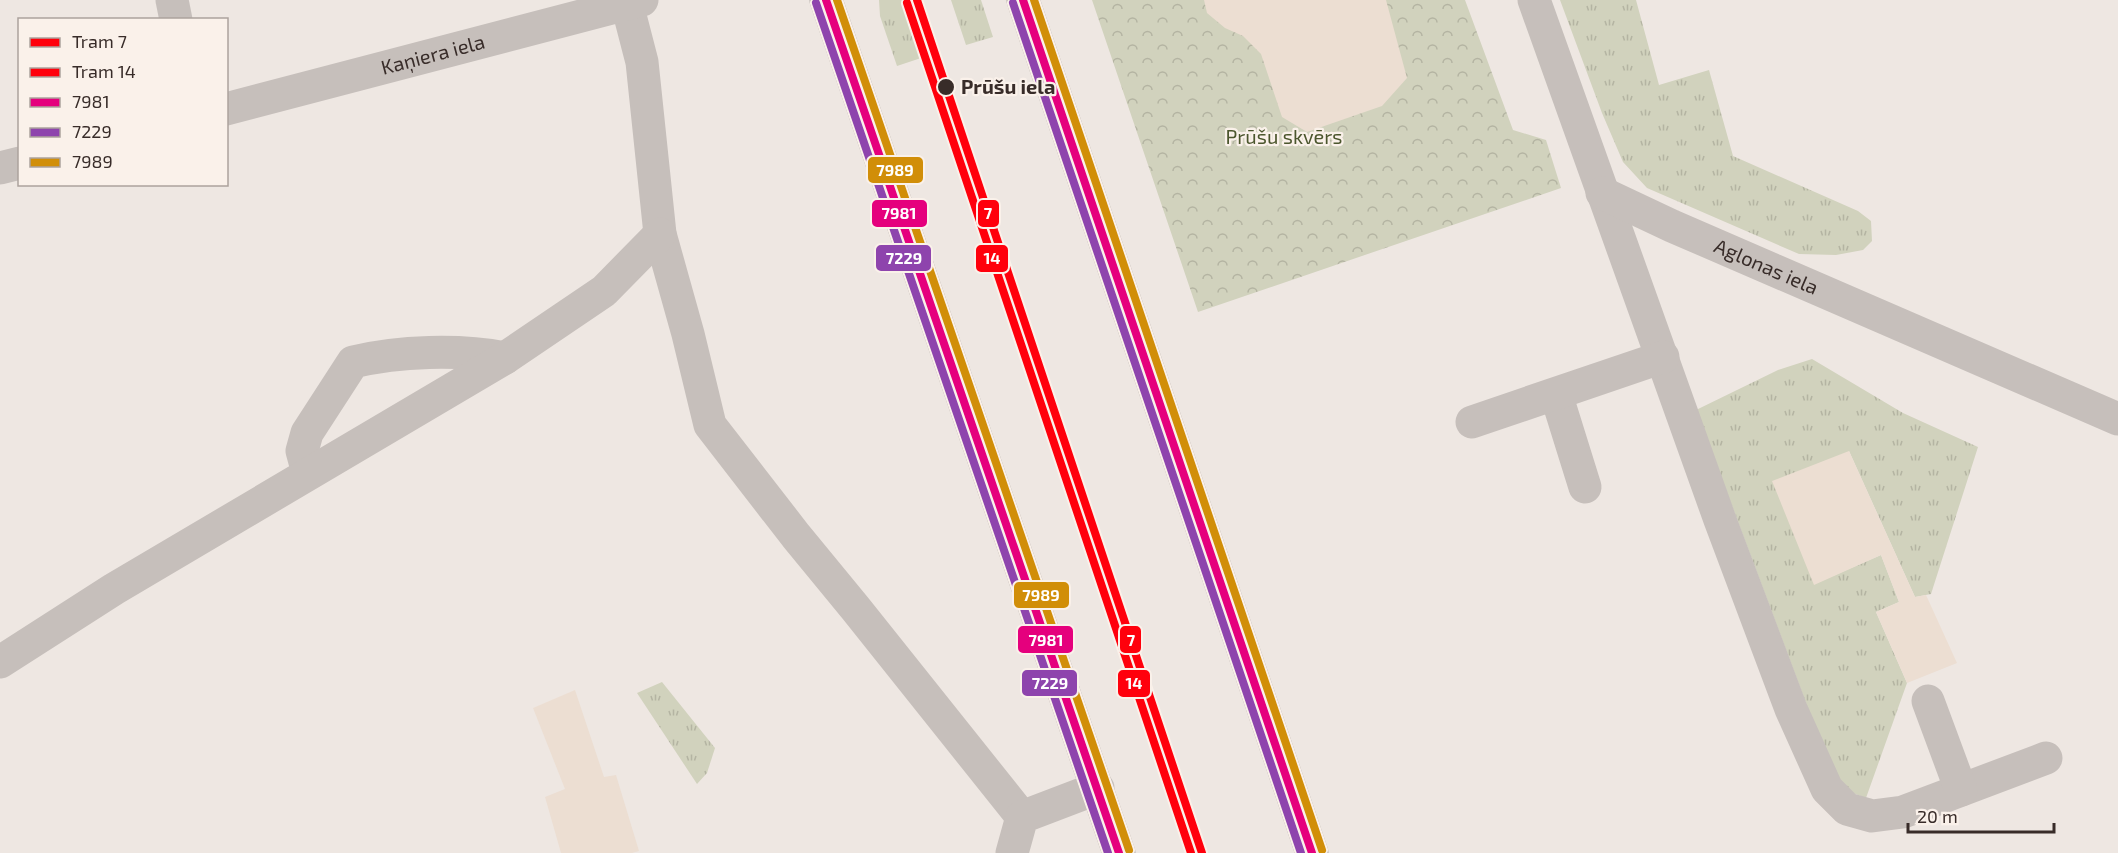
<svg xmlns="http://www.w3.org/2000/svg" width="2118" height="853" font-family="'Exo 2',sans-serif">
  <style>
    .grass { fill: url(#grass-tufts) }
    .forest { fill: url(#forest-crowns) }
    .plaza { fill: #ecded2 }
    .lines { fill: none; stroke-linecap: round; stroke-linejoin: round }
    .minor { stroke: #c6bfbb; stroke-width: 33 }
    .trunk { stroke: #b1aaa6; stroke-width: 33 }
    .bus-1-casing { stroke: #faf1ea; stroke-width: 12 }
    .bus-2-casing { stroke: #faf1ea; stroke-width: 12 }
    .bus-3-casing { stroke: #faf1ea; stroke-width: 12 }
    .bus-1 { stroke: #e5007d; stroke-width: 8 }
    .bus-2 { stroke: #8e44ad; stroke-width: 8 }
    .bus-3 { stroke: #d18e08; stroke-width: 8 }
    .tram-1-casing { stroke: #faf1ea; stroke-width: 12 }
    .tram-2-casing { stroke: #faf1ea; stroke-width: 12 }
    .tram-1 { stroke: #ff000c; stroke-width: 8 }
    .tram-2 { stroke: #ff000c; stroke-width: 8 }
    .stop-dot { fill: #382c29; stroke: #faf1ea; stroke-width: 2 }
    .labels { text-anchor: middle; stroke-width: 4.5; stroke-linejoin: round; paint-order: stroke }
    .street-label { font-size: 20px; fill: #382c29; stroke: #faf1ea }
    .stop-label { font-size: 20px; font-weight: bold; fill: #382c29; stroke: #faf1ea; text-anchor: start }
    .park-label { font-size: 20px; fill: #4b562d; stroke: #faf1ea }
    .line-badge { stroke: #faf1ea; stroke-width: 2 }
    .badge-label { font-size: 16px; text-anchor: middle; font-weight: bold; fill: #fff }
  </style>
  <defs>
    <pattern id="grass-tufts" width="24" height="20" patternUnits="userSpaceOnUse" patternTransform="scale(1.5)"><rect width="24" height="20" fill="#d1d2bd"/><path d="M3 7l-1-3M5 7V3M7 7l1-3M15 17l-1-3M17 17v-4M19 17l1-3" fill="none" stroke="#b4b4a2"/></pattern>
    <pattern id="forest-crowns" width="20" height="18" patternUnits="userSpaceOnUse" patternTransform="scale(1.5)"><rect width="20" height="18" fill="#d1d2bd"/><path d="M2 6a3 3 0 1 1 6 0M12 15a3 3 0 1 1 6 0" fill="none" stroke="#b4b4a2"/></pattern>
  </defs>
  <rect width="100%" height="100%" fill="#eee7e2"/>
  <g class="grass">
    <path d="M879,0H908L927,56L897,66L880,16Z"/>
    <path d="M951,0H981L993,37L966,45Z"/>
    <path d="M1560,0H1636L1659,85L1709,70L1733,156L1858,211L1871,221L1872,241L1863,250L1836,255L1799,254L1647,188L1623,162L1602,113Z"/>
    <path d="M1812,359L1903,413L1978,447L1931,594L1915,597L1849,451L1814,584L1881,555L1899,602L1876,612L1907,683L1866,798L1850,792L1830,767L1696,410L1778,370Z"/>
    <path d="M662,682L715,748L707,773L697,784L637,693Z"/>
  </g>
  <path class="forest" d="M1092,0H1465L1513,130L1546,140L1561,188L1198,312Z"/>
  <g class="plaza">
    <path d="M1204,0H1386L1407,78L1382,106L1307,132L1282,117L1261,54L1243,36L1225,28L1207,13Z"/>
    <path d="M1849,451L1915,597L1926,595L1957,663L1907,683L1876,612L1899,602L1881,555L1814,585L1772,481Z"/>
    <path d="M575,690L604,777L616,775L639,851L632,853H561L545,797L565,789L533,708Z"/>
  </g>
  <g class="lines">
    <g class="minor">
      <path d="M172,0L176,20"/>
      <path d="M1534,0L1720,520L1791,709L1827,789L1847,809L1872,816L1903,812L2046,758"/>
      <path d="M627,4L642,62L660,234L688,334L710,425L796,536L856,609L1022,817"/>
      <path id="s1" d="M226,109L642,0"/>
      <path d="M0,168L20,163"/>
      <path id="s2" d="M1602,193L1672,226L2118,419"/>
      <path d="M1556,394L1585,487"/>
      <path d="M1472,422L1663,357"/>
      <path d="M308,473L302,451L307,433L353,362C399,351 459,349 505,358"/>
      <path d="M0,662L114,589L505,358L604,291L660,234"/>
      <path d="M1928,701L1961,790"/>
      <path d="M1012,853L1022,817L1098,788"/>
    </g>
    <g class="trunk">
      <path d="M826,0L1119,853"/>
      <path d="M1023,0L1312,853"/>
    </g>
    <defs>
      <g id="bus-1">
        <path d="M826,0L1119,853"/>
        <path d="M1023,0L1312,853"/>
      </g>
      <g id="bus-2">
        <path d="M816,3L1108,853"/>
        <path d="M1013,3L1301,853"/>
      </g>
      <g id="bus-3">
        <path d="M837,0L1129,850"/>
        <path d="M1034,0L1322,850"/>
      </g>
    </defs>
    <use href="#bus-1" class="bus-1-casing"/>
    <use href="#bus-2" class="bus-2-casing"/>
    <use href="#bus-3" class="bus-3-casing"/>
    <use href="#bus-1" class="bus-1"/>
    <use href="#bus-2" class="bus-2"/>
    <use href="#bus-3" class="bus-3"/>
    <defs>
      <path id="tram-1" d="M917,0L1202,853"/>
      <path id="tram-2" d="M907,3L1191,853"/>
    </defs>
    <use href="#tram-1" class="tram-1-casing"/>
    <use href="#tram-2" class="tram-2-casing"/>
    <use href="#tram-1" class="tram-1"/>
    <use href="#tram-2" class="tram-2"/>
  </g>
  <circle class="stop-dot" cx="946" cy="87" r="9"/>
  <g class="labels">
    <g class="street-label">
      <text dy="7" stroke="none"><textPath href="#s1" startOffset="214">Kaņiera iela</textPath></text>
      <text dy="7" stroke="none"><textPath href="#s2" startOffset="180">Aglonas iela</textPath></text>
    </g>
    <g class="stop-label">
      <text x="961" y="94">Prūšu iela</text>
    </g>
    <g class="park-label">
      <text x="1284" y="144">Prūšu skvērs</text>
    </g>
  </g>
  <g class="line-badge">
    <rect x="867" y="156" width="57" height="28" rx="6" fill="#d18e08"/>
    <rect x="871" y="199" width="57" height="29" rx="6" fill="#e5007d"/>
    <rect x="977" y="199" width="23" height="29" rx="6" fill="#ff000c"/>
    <rect x="875" y="244" width="57" height="28" rx="6" fill="#8e44ad"/>
    <rect x="975" y="244" width="34" height="29" rx="6" fill="#ff000c"/>
    <rect x="1013" y="581" width="57" height="28" rx="6" fill="#d18e08"/>
    <rect x="1017" y="625" width="57" height="29" rx="6" fill="#e5007d"/>
    <rect x="1119" y="625" width="23" height="29" rx="6" fill="#ff000c"/>
    <rect x="1021" y="669" width="57" height="28" rx="6" fill="#8e44ad"/>
    <rect x="1117" y="669" width="34" height="29" rx="6" fill="#ff000c"/>
  </g>
  <g class="badge-label">
    <text x="895" y="176">7989</text>
    <text x="899" y="219">7981</text>
    <text x="988" y="219">7</text>
    <text x="904" y="264">7229</text>
    <text x="992" y="264">14</text>
    <text x="1041" y="601">7989</text>
    <text x="1046" y="646">7981</text>
    <text x="1131" y="646">7</text>
    <text x="1050" y="689">7229</text>
    <text x="1134" y="689">14</text>
  </g>
  <rect x="18" y="18" width="210" height="168" fill="#faf1ea" stroke="#aca29d" stroke-width="1.5"/>
  <rect x="30" y="38" width="30" height="9" fill="#ff000c" stroke="#aca29d" stroke-width="1.5"/>
  <text x="72" y="48" font-size="18" fill="#382c29">Tram 7</text>
  <rect x="30" y="68" width="30" height="9" fill="#ff000c" stroke="#aca29d" stroke-width="1.5"/>
  <text x="72" y="78" font-size="18" fill="#382c29">Tram 14</text>
  <rect x="30" y="98" width="30" height="9" fill="#e5007d" stroke="#aca29d" stroke-width="1.5"/>
  <text x="72" y="108" font-size="18" fill="#382c29">7981</text>
  <rect x="30" y="128" width="30" height="9" fill="#8e44ad" stroke="#aca29d" stroke-width="1.5"/>
  <text x="72" y="138" font-size="18" fill="#382c29">7229</text>
  <rect x="30" y="158" width="30" height="9" fill="#d18e08" stroke="#aca29d" stroke-width="1.5"/>
  <text x="72" y="168" font-size="18" fill="#382c29">7989</text>
  <path d="M1908 823v9h146v-9" fill="none" stroke="#382c29" stroke-width="3"/>
  <text x="1917" y="823" font-size="18" fill="#382c29" stroke="#faf1ea" stroke-width="4.5" paint-order="stroke">20 m</text>
</svg>
